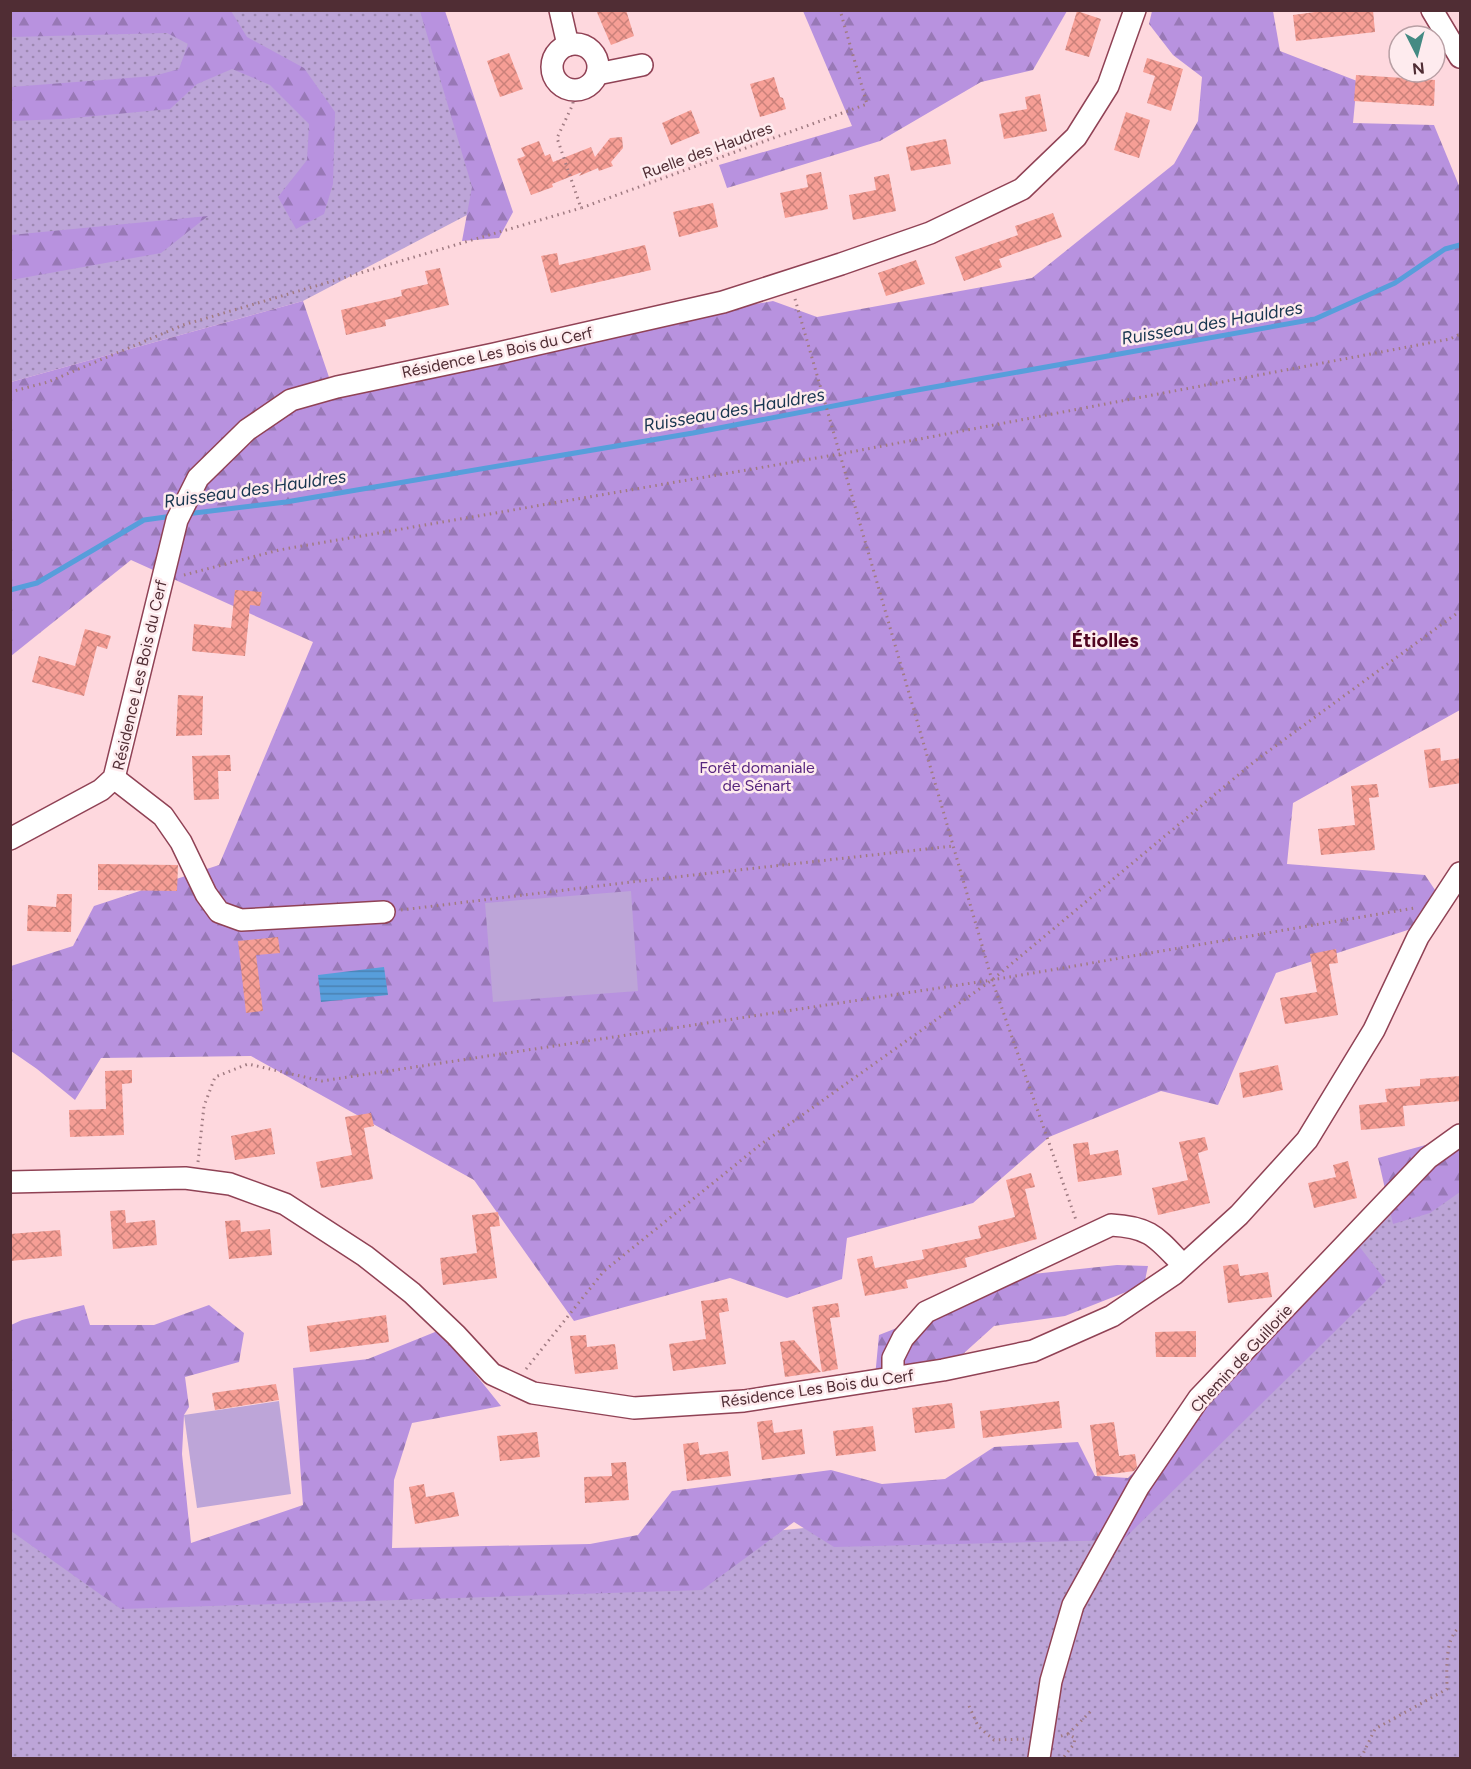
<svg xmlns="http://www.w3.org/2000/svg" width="1471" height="1769" font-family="Figtree,sans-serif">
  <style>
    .grass { fill: url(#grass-dots) }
    .forest { fill: url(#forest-firs) }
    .pitch { fill: #bda5d8 }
    .water { fill: url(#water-rules) }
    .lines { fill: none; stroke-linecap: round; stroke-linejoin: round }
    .stream { stroke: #579edb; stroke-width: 5 }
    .building { fill: url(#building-cross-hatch) }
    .minor-casing { stroke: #904255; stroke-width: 24 }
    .path { stroke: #a07b82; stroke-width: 3; stroke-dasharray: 1.5 4.5; stroke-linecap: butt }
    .minor { stroke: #fff; stroke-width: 21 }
    .labels { text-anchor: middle; stroke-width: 5; stroke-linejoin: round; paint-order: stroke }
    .street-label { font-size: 16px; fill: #502d34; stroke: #feebee }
    .park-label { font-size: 16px; fill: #57257e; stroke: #feebee }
    .water-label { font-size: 18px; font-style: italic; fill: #183650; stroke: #feebee }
    .quarter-label { font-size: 20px; font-weight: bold; fill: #500420; stroke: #feebee }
  </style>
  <defs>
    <pattern id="grass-dots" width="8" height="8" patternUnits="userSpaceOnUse" patternTransform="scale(1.5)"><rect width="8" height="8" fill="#bda5d8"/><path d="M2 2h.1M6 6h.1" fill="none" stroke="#9c87b0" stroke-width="1.8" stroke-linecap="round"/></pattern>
    <pattern id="forest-firs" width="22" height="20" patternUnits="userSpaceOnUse" patternTransform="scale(1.5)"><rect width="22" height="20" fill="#b892df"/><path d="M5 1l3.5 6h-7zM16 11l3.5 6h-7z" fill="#9878b6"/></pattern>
    <pattern id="water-rules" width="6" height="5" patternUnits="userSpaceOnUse" patternTransform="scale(1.5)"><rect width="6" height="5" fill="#579edb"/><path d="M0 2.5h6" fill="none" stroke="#4a81b2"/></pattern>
    <pattern id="building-cross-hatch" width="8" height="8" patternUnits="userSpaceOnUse" patternTransform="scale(1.5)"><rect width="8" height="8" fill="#f69e95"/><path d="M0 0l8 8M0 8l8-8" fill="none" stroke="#ca817a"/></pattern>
  </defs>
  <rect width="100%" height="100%" fill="#fed8de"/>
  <g class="grass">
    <path d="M11,11H432L488,204L303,301L11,382Z"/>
    <path d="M1460,1144V1758H11L10,1449L186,1564L353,1574L1129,1495L1220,1386L1446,1154Z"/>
  </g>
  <g class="forest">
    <path d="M10,11H231L247,37L304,68L335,112L333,184L324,214L296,229L278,197L307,160L309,124L270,85L232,69L197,84L170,109L63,119L11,121V87L154,76L179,69L188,44L167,33L11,37Z"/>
    <path d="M420,11H445L513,212L499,238L462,241L472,187Z"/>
    <path d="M803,11H1067L1033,70L981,82L880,141L727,188L719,165L852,126Z"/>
    <path d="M1152,11H1273L1280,51L1357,81L1353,123L1434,125L1460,188V710L1293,803L1287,864L1425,875L1443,902L1423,925L1276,973L1218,1105L1161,1091L1049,1137L973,1203L847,1238L842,1279L787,1298L730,1278L574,1321L474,1180L251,1056L101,1058L75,1100L37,1069L11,1051V966L73,946L94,906L219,865L313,642L131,560L11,656V382L303,301L330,380L773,301L817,317L1032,278L1174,164L1198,121L1202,77L1173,55L1149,24Z"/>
    <path d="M208,216L161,253L11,280V235Z"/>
    <path d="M1460,1131V1192L1430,1213L1393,1224L1378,1158L1455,1137Z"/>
    <path d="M1352,1237L1386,1281L1123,1540L834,1547L794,1522L702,1590L121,1609L11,1531V1325L22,1320L84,1305L90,1325H154L209,1305L244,1333L239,1362L185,1377L189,1407L184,1415L182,1454L191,1543L303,1505L293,1368L368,1359L440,1330L501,1406L412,1423L394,1480L392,1548L590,1544L638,1535L672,1491L831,1470L882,1484L945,1479L994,1447L1078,1442L1095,1476L1128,1478L1317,1288Z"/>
    <path d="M1117,1265L1148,1266L1144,1285L1065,1316L994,1326L963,1354L875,1377L879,1335L1033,1274Z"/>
  </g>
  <g class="pitch">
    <path d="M631,891L638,991L493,1002L485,903Z"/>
    <path d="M279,1401L291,1494L197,1508L184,1415Z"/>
  </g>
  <path class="water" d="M384,967L388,995L321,1002L318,975Z"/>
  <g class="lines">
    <g class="stream">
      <path d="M186,514L286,502L693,433L906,392L1315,319L1395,283L1445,249L1460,245"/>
      <path d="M10,590L37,583L144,520L173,516"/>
    </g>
  </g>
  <g class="building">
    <path d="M596,10H626L634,36L611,45Z"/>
    <path d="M1330,10H1373L1375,32L1296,41L1293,15Z"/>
    <path d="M1077,11L1101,19L1089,57L1065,50Z"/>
    <path d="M509,53L523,89L500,97L487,61Z"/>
    <path d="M1147,58L1183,69L1171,111L1147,103L1155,76L1143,72Z"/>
    <path d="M1356,75L1435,80L1434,106L1354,101Z"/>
    <path d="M774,77L780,97L783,98L786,109L760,117L750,84Z"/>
    <path d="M1040,94L1047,131L1004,139L999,114L1027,109L1025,97Z"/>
    <path d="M691,110L700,133L671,145L662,123Z"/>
    <path d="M1126,112L1150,120L1139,158L1114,150Z"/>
    <path d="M622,137L623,148L611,162L613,166L599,171L598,168L579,176L582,172L552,184L553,187L531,195L517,159L525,156L521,148L539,141L545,156L550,154L553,162L591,147L595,157L610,138Z"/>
    <path d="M946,139L951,164L911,171L906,147Z"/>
    <path d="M821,172L828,209L785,218L780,193L808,187L806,175Z"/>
    <path d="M889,174L896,211L853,220L849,195L876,190L874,177Z"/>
    <path d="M713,203L718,227L679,237L673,212Z"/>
    <path d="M1053,213L1062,237L999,259L1002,267L964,281L955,257L1018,235L1015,226Z"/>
    <path d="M645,245L651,270L551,293L541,256L557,253L559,265Z"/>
    <path d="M916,260L925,284L886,296L878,273Z"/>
    <path d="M440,268L449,305L385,320L386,326L346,335L341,310L402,296L401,290L428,284L425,271Z"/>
    <path d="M235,590L262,592L260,606L250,605L245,656L192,651L194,624L231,628Z"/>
    <path d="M85,629L111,636L107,649L97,646L84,696L32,682L39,656L75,666Z"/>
    <path d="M178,695L203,696L202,735L176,736Z"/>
    <path d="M1440,748L1441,761L1461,758V783L1429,788L1424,750Z"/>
    <path d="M230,755L231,771H218L219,799L194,800L192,756Z"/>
    <path d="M1377,784L1379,797L1369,798L1375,850L1321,855L1318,829L1355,825L1351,786Z"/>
    <path d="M98,864L178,865L177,891L98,890Z"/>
    <path d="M57,894H72L71,932L27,931L28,905L56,907Z"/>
    <path d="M278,937L280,953L256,955L263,1011L246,1013L238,941Z"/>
    <path d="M1336,949L1338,963L1329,964L1338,1015L1285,1024L1280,998L1317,992L1310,954Z"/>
    <path d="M1278,1065L1283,1090L1243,1098L1239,1073Z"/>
    <path d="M132,1070V1083L122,1084L124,1135L70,1137L69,1110L106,1109L105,1071Z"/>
    <path d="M1461,1076V1101L1403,1106L1405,1126L1361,1130L1359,1105L1387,1102L1385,1089L1420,1086V1079Z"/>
    <path d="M371,1113L374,1126L364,1128L373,1179L321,1188L316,1162L352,1155L345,1117Z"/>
    <path d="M271,1128L275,1154L235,1160L231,1136Z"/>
    <path d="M1205,1137L1208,1150L1198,1153L1210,1203L1158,1215L1152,1188L1188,1180L1179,1142Z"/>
    <path d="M1088,1142L1090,1155L1118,1150L1122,1175L1078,1182L1073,1144Z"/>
    <path d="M1348,1161L1357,1198L1314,1208L1308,1183L1336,1177L1333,1165Z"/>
    <path d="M1031,1173L1035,1187L1025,1189L1037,1239L965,1258L967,1267L906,1280L908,1288L865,1296L857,1259L872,1256L875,1268L924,1259L922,1250L981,1238L978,1226L1015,1217L1006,1180Z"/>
    <path d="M125,1210L126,1223L155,1220L157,1245L113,1249L110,1211Z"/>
    <path d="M498,1212L500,1226L490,1227L497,1278L443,1285L440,1258L477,1253L472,1215Z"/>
    <path d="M240,1220L241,1232L270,1229L272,1255L229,1259L225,1221Z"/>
    <path d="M60,1230L62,1256L10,1261V1234Z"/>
    <path d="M1238,1264L1240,1276L1268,1272L1272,1297L1228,1303L1223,1266Z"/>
    <path d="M727,1298L729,1311L719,1313L726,1364L673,1371L669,1344L706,1339L701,1301Z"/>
    <path d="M838,1303L840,1317L830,1318L838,1369L822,1372L812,1307Z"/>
    <path d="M386,1315L389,1342L310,1352L307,1326Z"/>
    <path d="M1196,1331V1357H1156L1155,1332Z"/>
    <path d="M586,1335L587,1347L615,1344L618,1369L575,1374L570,1336Z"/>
    <path d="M794,1340L821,1372L785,1377L780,1342Z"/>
    <path d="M276,1384L279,1400L215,1410L212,1393Z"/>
    <path d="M1059,1401L1062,1428L983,1438L980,1411Z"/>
    <path d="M952,1403L955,1428L915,1433L912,1408Z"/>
    <path d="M772,1420L774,1433L802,1429L805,1454L762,1460L757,1422Z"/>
    <path d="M1114,1422L1119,1456L1135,1454L1137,1467L1134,1471L1097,1476L1090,1425Z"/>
    <path d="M873,1426L876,1451L836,1456L833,1431Z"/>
    <path d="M537,1432L540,1457L500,1461L497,1436Z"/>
    <path d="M698,1442L700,1455L728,1451L731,1476L687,1481L683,1444Z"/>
    <path d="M626,1462L629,1500L585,1503L584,1477L612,1476L611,1463Z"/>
    <path d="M424,1484L426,1497L454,1492L459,1516L415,1524L409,1487Z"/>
  </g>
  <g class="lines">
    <defs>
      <g id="minor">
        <path d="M560,10L568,45"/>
        <path d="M1432,10L1460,57"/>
        <circle cx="575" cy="67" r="23"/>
        <path d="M597,74L642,65"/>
        <path d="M114,778L163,816L181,842L206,894L219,912L241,920L384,912"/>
        <path d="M10,839L101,790L114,778L177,520L198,478L247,430L291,400L337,387L494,354L723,302L841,264L930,233L1022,189L1076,137L1108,86L1135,10"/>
        <path d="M10,1182L185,1178L230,1184L285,1204L365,1256L412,1293L456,1335L492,1374L533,1393L634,1408L744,1401L943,1370L1033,1351L1112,1316L1174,1274L1239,1215L1307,1140L1374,1030L1418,937L1460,873"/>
        <path d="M893,1378V1358L903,1338L926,1312L1111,1225C1151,1227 1157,1238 1183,1265"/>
        <path d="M1039,1758L1051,1681L1073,1605L1139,1486L1199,1398L1428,1158L1460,1135"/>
      </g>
    </defs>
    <use href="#minor" class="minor-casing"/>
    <g class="path">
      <path d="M573,90V104L557,138L581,208L867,104L840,10"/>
      <path d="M795,299L992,980L1076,1220"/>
      <path d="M10,392L48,382L183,325L581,208"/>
      <path d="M184,575L279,550L840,454L1450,339L1460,334"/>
      <path d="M401,910L631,882L953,846"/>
      <path d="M198,1162L204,1106L215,1077L248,1064L322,1081L992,980L1414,908"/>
      <path d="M526,1369L604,1271L760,1145L992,980L1255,761L1460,611"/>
      <path d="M969,1706L978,1726L994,1740L1024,1739"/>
      <path d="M1068,1734L1092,1710"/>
      <path d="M1061,1736L1068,1734L1075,1738L1074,1744L1063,1758"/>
      <path d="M1361,1758L1375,1729L1447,1689C1447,1672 1444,1638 1460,1627"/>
    </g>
    <use href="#minor" class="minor"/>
  </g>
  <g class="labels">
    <g class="street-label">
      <text transform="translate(707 150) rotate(-20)" y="6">Ruelle des Haudres</text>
      <text transform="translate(497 352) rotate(-12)" y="6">Résidence Les Bois du Cerf</text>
      <text transform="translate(139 675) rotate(-77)" y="6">Résidence Les Bois du Cerf</text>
      <text transform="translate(1241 1358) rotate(-47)" y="6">Chemin de Guillorie</text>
      <text transform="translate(817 1388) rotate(-8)" y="6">Résidence Les Bois du Cerf</text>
    </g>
    <g class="park-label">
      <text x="757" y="773">Forêt domaniale<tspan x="757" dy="18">de Sénart</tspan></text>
    </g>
    <g class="water-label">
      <text transform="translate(1212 323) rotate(-10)" y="6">Ruisseau des Hauldres</text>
      <text transform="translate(734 410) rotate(-10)" y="6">Ruisseau des Hauldres</text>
      <text transform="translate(255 489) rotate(-8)" y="6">Ruisseau des Hauldres</text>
    </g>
    <g class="quarter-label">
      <text x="1105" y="647">Étiolles</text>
    </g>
  </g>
  <rect width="1471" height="1769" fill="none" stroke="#502d34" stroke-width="24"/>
  <g transform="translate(1417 54) rotate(174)"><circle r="28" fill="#feebee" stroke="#b89fa4" stroke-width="1.5"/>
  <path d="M0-4.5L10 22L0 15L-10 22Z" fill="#448a83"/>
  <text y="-9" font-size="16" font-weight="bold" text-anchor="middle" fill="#502d34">N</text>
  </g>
</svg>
